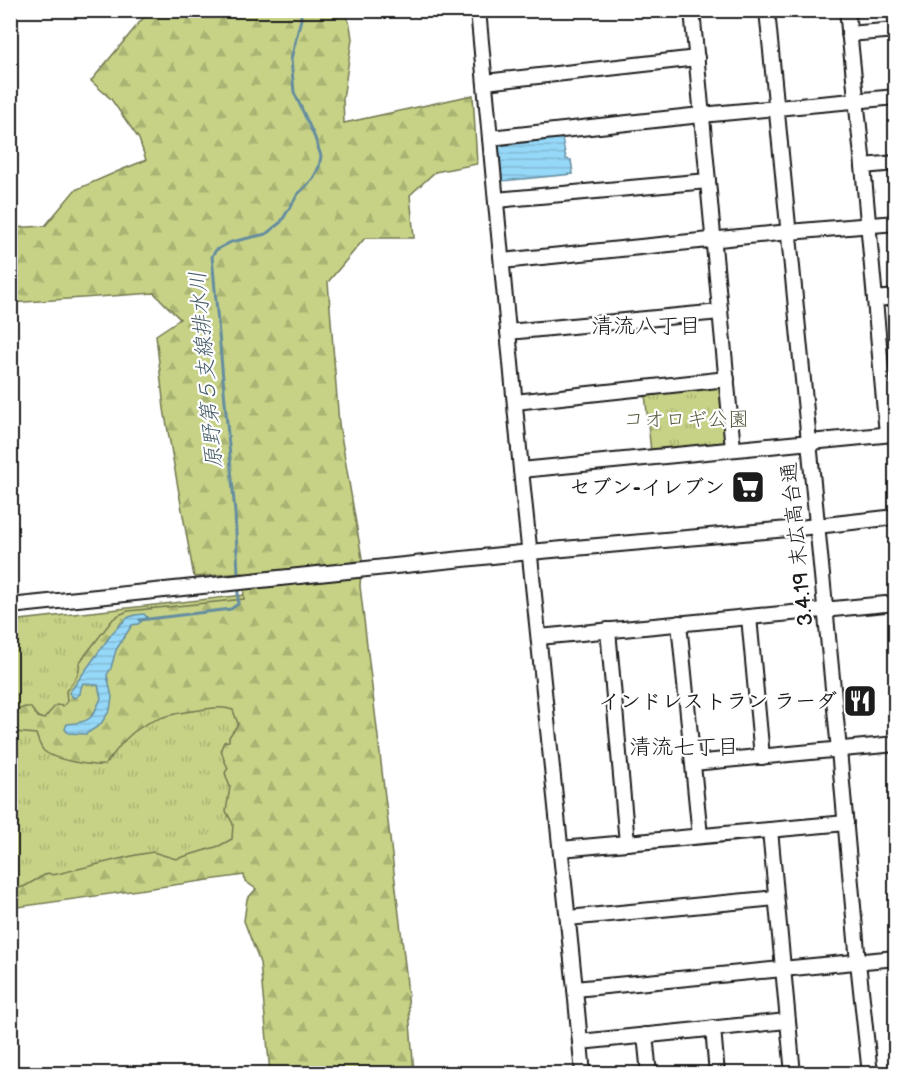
<svg xmlns="http://www.w3.org/2000/svg" width="906" height="1084" font-family="'Balsamiq Sans','Klee One',sans-serif">
  <style>
    .grass { fill: url(#grass-tufts); stroke: #727751; stroke-width: 1.5 }
    .forest { fill: url(#forest-firs); stroke: #727751; stroke-width: 1.5 }
    .water { fill: url(#water-rules); stroke: #658da0; stroke-width: 1.5 }
    .lines { fill: none; stroke-linecap: round; stroke-linejoin: round }
    .stream { stroke: #658da0; stroke-width: 3 }
    .minor-casing { stroke: #1c1c1c; stroke-width: 18 }
    .minor { stroke: #fff; stroke-width: 14 }
    .labels { text-anchor: middle; stroke-width: 4.5; stroke-linejoin: round; paint-order: stroke }
    .park-label { font-size: 21px; fill: #585c41; stroke: #fff }
    .poi-label { font-size: 21px; font-weight: bold; fill: #1c1c1c; stroke: #fff; text-anchor: end }
    .street-label { font-size: 21px; fill: #1c1c1c; stroke: #fff }
    .neighbourhood-label { font-size: 22px; fill: #1c1c1c; stroke: #fff }
    .water-label { font-size: 22px; font-style: italic; fill: #475e69; stroke: #fff }
  </style>
  <defs>
    <pattern id="grass-tufts" width="24" height="20" patternUnits="userSpaceOnUse" patternTransform="scale(1.5)"><rect width="24" height="20" fill="#c7d286"/><path d="M3 7l-1-3M5 7V3M7 7l1-3M15 17l-1-3M17 17v-4M19 17l1-3" fill="none" stroke="#aab473"/></pattern>
    <pattern id="forest-firs" width="22" height="20" patternUnits="userSpaceOnUse" patternTransform="scale(1.5)"><rect width="22" height="20" fill="#c7d286"/><path d="M5 1l3.5 6h-7zM16 11l3.5 6h-7z" fill="#aab473"/></pattern>
    <pattern id="water-rules" width="6" height="5" patternUnits="userSpaceOnUse" patternTransform="scale(1.5)"><rect width="6" height="5" fill="#96d8f8"/><path d="M0 2.5h6" fill="none" stroke="#81b9d4"/></pattern>
  </defs>
  <rect width="100%" height="100%" fill="#fff"/>
  <filter id="ink" filterUnits="userSpaceOnUse"><feTurbulence type="fractalNoise" baseFrequency=".0167" numOctaves="2"/><feDisplacementMap in="SourceGraphic" scale="12" xChannelSelector="R" yChannelSelector="G"/><feConvolveMatrix kernelMatrix="1 2 1 2 8 2 1 2 1" color-interpolation-filters="sRGB"/></filter>
  <g filter="url(#ink)">
    <g class="grass">
      <path d="M721,385L726,444L651,452L645,394Z"/>
      <path d="M244,595L246,862L11,907V621Z"/>
    </g>
    <path class="forest" d="M149,11H344L350,25L352,39L343,99L344,123L473,95L477,164L435,172L410,195L414,238H365L328,282L339,424L362,558L360,586L406,973L414,1073H270L260,963L244,921L247,899L256,889L245,881L244,875L11,908V891L25,886L48,873L53,875L136,855L153,852L176,859L219,846L232,839L233,824L226,811L230,787L225,773L228,768L224,760L221,749L224,742L229,741V737L238,724L233,710C221,706 211,708 200,710C173,713 145,719 126,739C118,747 112,757 105,765C91,766 54,760 44,751C40,747 38,740 36,734L15,732L11,730L10,713L25,707H30L38,717L44,719L56,705L63,706L67,702L66,691C73,682 81,674 79,663L113,619L119,615L128,611L244,599L243,573L194,577L164,409L156,335L180,319L154,293L11,303V228L45,226L75,190L121,170L146,160L139,139L111,99L91,81Z"/>
    <g class="water">
      <path d="M562,138L566,159L571,160L573,174L502,181L499,146Z"/>
      <path d="M144,614L147,617L138,624L132,625L116,650L111,668L107,675L112,697L110,710L100,725L86,734L68,733L65,729L67,724C91,722 92,719 101,698L98,685L83,683L81,688L80,694L74,698L69,693L113,632L127,618L135,615Z"/>
    </g>
    <g class="lines">
      <g class="stream">
        <path d="M238,573L235,513L212,256L216,250L231,242L266,234L281,222L298,194L313,179L319,167L321,156L315,138L294,92L291,59L301,19V10"/>
        <path d="M140,620L231,609L238,604V592"/>
      </g>
      <defs>
        <g id="minor">
          <path d="M478,10L521,470L575,989L583,1074"/>
          <path d="M692,10L733,449"/>
          <path d="M767,10L839,750L858,962L870,1074"/>
          <path d="M847,10L863,166L887,434"/>
          <path d="M849,34L896,30"/>
          <path d="M485,82L697,58"/>
          <path d="M490,138L701,115L896,97"/>
          <path d="M863,166L896,163"/>
          <path d="M496,200L708,181"/>
          <path d="M502,261L789,232L896,223"/>
          <path d="M875,299L896,297"/>
          <path d="M508,332L720,312"/>
          <path d="M515,402L727,379"/>
          <path d="M521,470L893,434"/>
          <path d="M10,606L530,552L799,528L896,517"/>
          <path d="M749,617L762,757"/>
          <path d="M679,623L700,836"/>
          <path d="M608,630L627,843"/>
          <path d="M539,637L896,603"/>
          <path d="M693,763L896,744"/>
          <path d="M770,830L793,1074"/>
          <path d="M561,849L846,823"/>
          <path d="M568,918L776,898"/>
          <path d="M575,989L896,958"/>
          <path d="M713,1028L717,1074"/>
          <path d="M645,1035L649,1074"/>
          <path d="M580,1042L787,1021"/>
        </g>
      </defs>
      <use href="#minor" class="minor-casing"/>
      <use href="#minor" class="minor"/>
    </g>
  </g>
  <defs>
    <symbol id="supermarket-square" viewBox="-11 -11 22 22"><rect x="-9" y="-9" width="18" height="18" rx="4" fill="#1c1c1c" stroke="#fff"/><path d="M-6-5.5h2.5l.6 2H6L4.5 2H-2.5L-4.4-4H-6ZM-1.5 3.2a1.3 1.3 0 1 0 .1 0ZM3 3.2a1.3 1.3 0 1 0 .1 0Z" fill="#fff"/></symbol>
    <symbol id="restaurant-square" viewBox="-11 -11 22 22"><rect x="-9" y="-9" width="18" height="18" rx="4" fill="#1c1c1c" stroke="#fff"/><path d="M-5-6h1v4h1v-4h1v4h1v-4h1v5L-1.5 .5V6h-2V.5L-5-1ZM5-6V6H3V1.5H1.5Q1.5-4 5-6Z" fill="#fff"/></symbol>
  </defs>
  <g fill-rule="evenodd">
    <use href="#supermarket-square" x="729" y="468" width="38" height="38"/>
    <use href="#restaurant-square" x="841" y="682" width="38" height="38"/>
  </g>
  <g class="labels">
    <g class="park-label">
      <text x="686" y="426">コオロギ公園</text>
    </g>
    <g class="poi-label">
      <text x="725" y="494">セブン-イレブン</text>
      <text x="837" y="708">インドレストラン ラーダ</text>
    </g>
    <g class="street-label">
      <text transform="translate(797 544) rotate(-96)" y="7">3.4.19 末広高台通</text>
    </g>
    <g class="neighbourhood-label">
      <text x="646" y="333">清流八丁目</text>
      <text x="684" y="754">清流七丁目</text>
    </g>
    <g class="water-label">
      <text transform="translate(205 370) rotate(-95)" y="8">原野第５支線排水川</text>
    </g>
  </g>
  <rect width="906" height="1084" fill="none" stroke="#fff" stroke-width="36"/>
  <rect x="18" y="18" width="870" height="1048" fill="none" stroke="#1c1c1c" stroke-width="2" filter="url(#ink)"/>
</svg>
